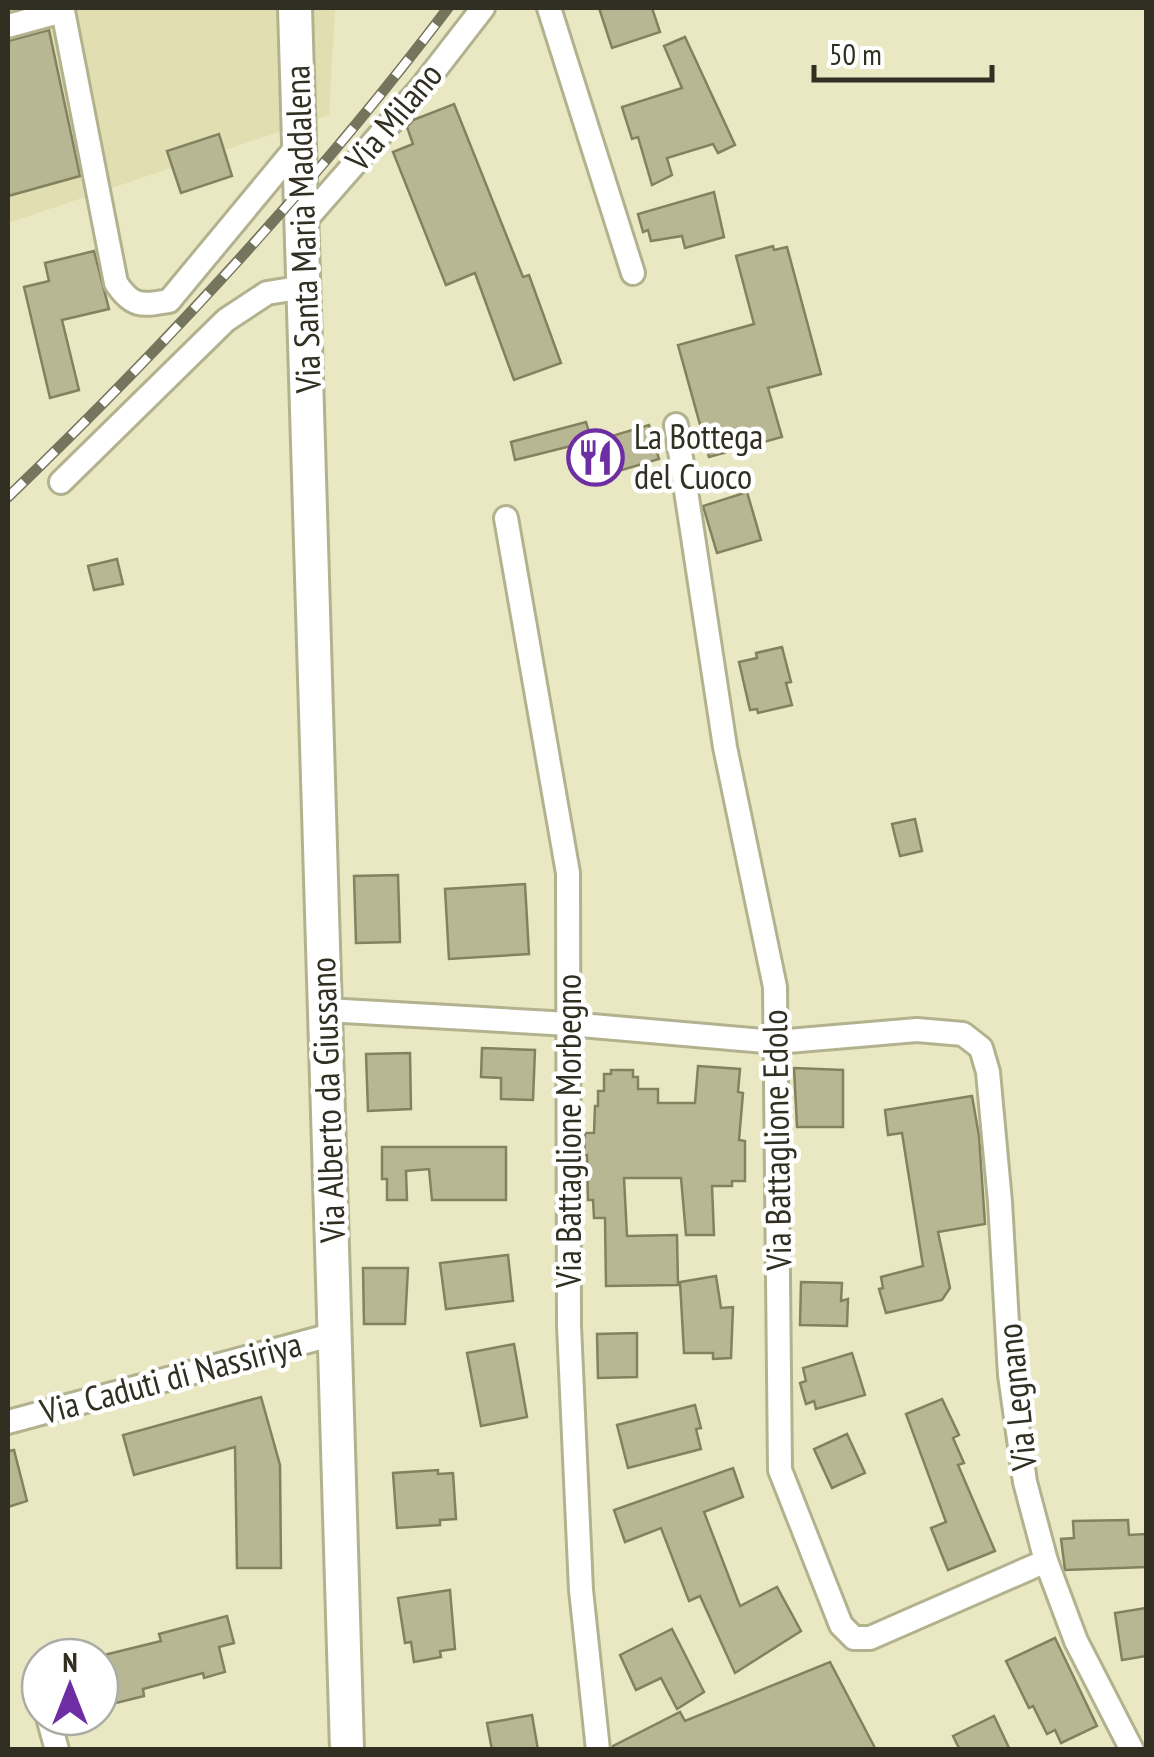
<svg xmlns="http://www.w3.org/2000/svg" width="1154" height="1757" font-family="'PT Sans Narrow',sans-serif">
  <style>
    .built { fill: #e1dfb2 }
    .building { fill: #b8b793; stroke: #83825f; stroke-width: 2.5 }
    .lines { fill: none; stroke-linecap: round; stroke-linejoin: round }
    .street-casing { stroke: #b3b28e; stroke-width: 28 }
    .secondary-casing { stroke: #b3b28e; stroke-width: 38 }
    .street { stroke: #fff; stroke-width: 22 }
    .secondary { stroke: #fff; stroke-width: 32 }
    .rail-casing { stroke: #75745d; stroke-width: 11 }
    .rail { stroke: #fff; stroke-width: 8; stroke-dasharray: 22; stroke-linecap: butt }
    .labels { text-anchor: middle; stroke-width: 9; stroke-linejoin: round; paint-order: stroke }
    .street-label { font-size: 35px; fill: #302f21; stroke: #fff }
    .poi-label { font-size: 35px; fill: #302f21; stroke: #fff; text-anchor: start }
  </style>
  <rect width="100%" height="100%" fill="#eae8c3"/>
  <path class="built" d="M8,8H335L329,115L8,223Z"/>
  <g class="building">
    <path d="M599,8H652L660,32L612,48Z"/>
    <path d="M49,30L80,176L8,196V41Z"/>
    <path d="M685,37L735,145L718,153L713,144L667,158L672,175L652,185L638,137L632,139L622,107L682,88L664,46Z"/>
    <path d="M454,104L523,277L529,275L561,363L514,380L475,273L446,285L393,152L413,144L407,127L413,120Z"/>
    <path d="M219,134L232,176L181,193L167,151Z"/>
    <path d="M714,192L724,237L685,248L682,236L651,241L648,230L643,232L638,214Z"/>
    <path d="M773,246L774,250L787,247L821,374L768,388L782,437L709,457L678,345L754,324L736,256Z"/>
    <path d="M94,251L109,309L62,320L79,390L50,398L24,287L49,281L45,263Z"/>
    <path d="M586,422L592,442L649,425L659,459L582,482L571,446L515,460L511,442Z"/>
    <path d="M747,492L761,540L717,553L703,506Z"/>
    <path d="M117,559L123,584L94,590L88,566Z"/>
    <path d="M782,647L791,682L786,683L792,705L758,713L757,709L750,710L739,662L757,658L756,653Z"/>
    <path d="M915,819L922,851L900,856L892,824Z"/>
    <path d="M398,875L400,942L356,943L354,876Z"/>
    <path d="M525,884L529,954L449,959L445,889Z"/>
    <path d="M482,1048L535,1050L533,1100L501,1099V1078L481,1077Z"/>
    <path d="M410,1053L411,1109L368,1111L366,1054Z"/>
    <path d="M698,1066L740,1069L738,1092L743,1093L739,1140L745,1141V1181H732V1186H712L714,1235H686L681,1178H624L627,1236L677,1235L678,1285L606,1286L605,1218H594L593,1200H588L587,1155H584L585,1133H594L595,1106H598V1091H604V1074H611V1070H633V1077H638V1089H658V1103H695Z"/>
    <path d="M794,1068L843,1070V1127H797Z"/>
    <path d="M972,1096L979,1136L985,1224L938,1232L950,1288L942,1300L886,1313L879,1289L883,1288L881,1277L923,1266L902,1133L888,1135L885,1110Z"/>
    <path d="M382,1147H506V1200H432L429,1169L406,1171L407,1200H387V1179H382Z"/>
    <path d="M508,1255L513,1301L446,1309L440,1263Z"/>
    <path d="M363,1268H408L405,1324H364Z"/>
    <path d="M716,1276L721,1308L733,1307L731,1358L713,1359V1353H684L680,1282Z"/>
    <path d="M801,1282L842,1283L841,1301L848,1299L847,1326L800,1325Z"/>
    <path d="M637,1333V1377L598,1378L597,1334Z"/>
    <path d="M514,1344L527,1417L481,1426L467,1353Z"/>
    <path d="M852,1353L865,1395L816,1409L814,1401L806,1404L800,1383L806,1381L803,1368Z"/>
    <path d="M261,1397L280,1465L281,1568H237L235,1447L134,1475L123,1435Z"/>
    <path d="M942,1399L959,1435L953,1438L964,1463L958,1465L995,1551L948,1570L931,1528L946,1522L906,1414Z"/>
    <path d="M695,1405L701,1428L696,1429L701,1449L628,1468L617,1425Z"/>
    <path d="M847,1434L865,1473L832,1488L814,1449Z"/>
    <path d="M14,1450L27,1501L8,1507V1451Z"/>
    <path d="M733,1468L743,1497L704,1512L740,1606L777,1587L801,1631L735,1673L700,1596L689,1601L661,1528L625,1542L614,1510Z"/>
    <path d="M438,1470V1474L453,1473L456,1519L440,1520V1525L397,1528L393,1473Z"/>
    <path d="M1128,1520L1129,1535L1146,1534V1567L1065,1570L1061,1539L1074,1538L1073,1521Z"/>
    <path d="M450,1590L455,1649L440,1651L441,1657L414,1662L411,1642L405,1643L398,1598Z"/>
    <path d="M1146,1608V1656L1122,1660L1115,1613Z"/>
    <path d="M227,1616L234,1643L219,1647L225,1672L204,1678L203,1673L143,1689L144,1696L100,1707V1656L161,1641L159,1634Z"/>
    <path d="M672,1629L704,1692L677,1709L661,1678L636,1690L620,1655Z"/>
    <path d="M1055,1638L1097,1726L1061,1743L1055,1730L1047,1734L1033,1706L1029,1708L1006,1661Z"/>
    <path d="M830,1662L876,1750H613V1746L680,1712L685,1721Z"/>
    <path d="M532,1715L538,1750H492L487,1723Z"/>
    <path d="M994,1716L1010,1750H960L953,1736Z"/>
  </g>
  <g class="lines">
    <defs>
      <g id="street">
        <path d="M549,8L633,273"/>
        <path d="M8,26L63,11L116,283C132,307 141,306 169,301L299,144"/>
        <path d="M302,224L421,88L483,8"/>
        <path d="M676,425L725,747L775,987L780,1470L841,1625L854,1638H870L1046,1561"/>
        <path d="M61,482L226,320L267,293L304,287"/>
        <path d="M506,518L568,873L569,1326L581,1590L598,1750"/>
        <path d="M326,1010L569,1024L776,1042L917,1030L963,1034L981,1048L988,1072L1000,1202L1010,1375L1025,1482L1046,1561L1076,1641L1132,1750"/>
        <path d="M8,1422L335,1334"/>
        <path d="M48,1717L57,1750"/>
      </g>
      <path id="secondary" d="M295,8L347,1750"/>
    </defs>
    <use href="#street" class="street-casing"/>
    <use href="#secondary" class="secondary-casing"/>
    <use href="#street" class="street"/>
    <use href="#secondary" class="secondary"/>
    <defs>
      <path id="rail" d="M8,497C167,344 315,184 448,8"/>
    </defs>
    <use href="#rail" class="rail-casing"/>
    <use href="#rail" class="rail"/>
  </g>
  <defs>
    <symbol id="restaurant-ring" viewBox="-11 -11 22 22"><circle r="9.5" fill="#fff" stroke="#6e2ea3" stroke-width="1.5"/><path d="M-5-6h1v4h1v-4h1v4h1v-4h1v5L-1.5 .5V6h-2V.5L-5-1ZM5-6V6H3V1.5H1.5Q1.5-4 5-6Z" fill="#6e2ea3"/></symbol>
  </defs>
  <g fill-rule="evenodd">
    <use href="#restaurant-ring" x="564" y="426" width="63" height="63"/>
  </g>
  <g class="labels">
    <g class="street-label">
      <text transform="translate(394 117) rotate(-50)" y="12">Via Milano</text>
      <text transform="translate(303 229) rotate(-92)" y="12">Via Santa Maria Maddalena</text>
      <text transform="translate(328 1100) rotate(-92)" y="12">Via Alberto da Giussano</text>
      <text transform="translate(569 1131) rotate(-90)" y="12">Via Battaglione Morbegno</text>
      <text transform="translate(777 1140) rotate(-91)" y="12">Via Battaglione Edolo</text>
      <text transform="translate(171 1378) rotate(-15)" y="12">Via Caduti di Nassiriya</text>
      <text transform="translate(1017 1397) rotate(-96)" y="12">Via Legnano</text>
    </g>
    <g class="poi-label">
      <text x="634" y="449">La Bottega<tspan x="634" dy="40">del Cuoco</tspan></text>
    </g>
  </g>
  <rect width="1154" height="1757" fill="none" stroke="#302f21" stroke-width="20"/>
  <g transform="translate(70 1687)"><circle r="48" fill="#ffffff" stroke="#acaca6" stroke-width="2.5"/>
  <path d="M0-8L18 38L0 25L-18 38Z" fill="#6e2ea3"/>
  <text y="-15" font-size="28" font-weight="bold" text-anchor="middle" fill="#302f21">N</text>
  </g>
  <path d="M814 65v15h178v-15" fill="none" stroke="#302f21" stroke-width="5"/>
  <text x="829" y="65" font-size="30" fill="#302f21" stroke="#ffffff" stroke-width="8" paint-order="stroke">50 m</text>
</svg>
